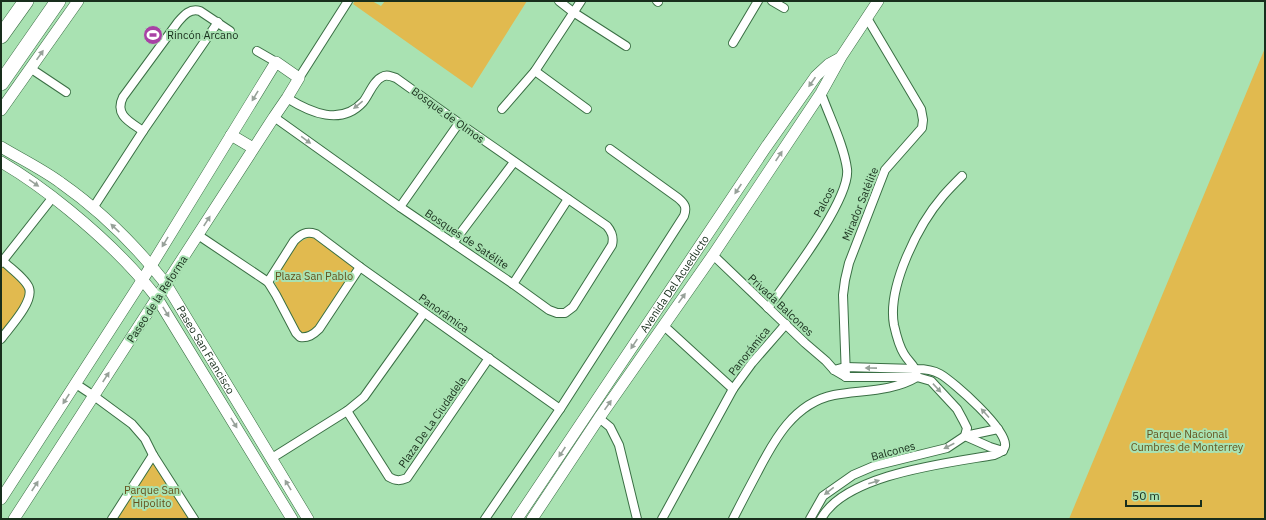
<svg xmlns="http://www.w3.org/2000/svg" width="1266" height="520" font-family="'IBM Plex Sans',sans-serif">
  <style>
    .green { fill: #e1ba4f }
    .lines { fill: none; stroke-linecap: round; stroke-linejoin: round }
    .street-casing { stroke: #3a6f44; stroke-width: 10 }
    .secondary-casing { stroke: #3a6f44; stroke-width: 12 }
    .highway-casing { stroke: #3a6f44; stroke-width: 16 }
    .street { stroke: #fff; stroke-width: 8 }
    .secondary { stroke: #fff; stroke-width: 11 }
    .highway { stroke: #fff; stroke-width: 15 }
    .oneway { fill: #97a199 }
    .labels { text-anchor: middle; stroke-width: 4; stroke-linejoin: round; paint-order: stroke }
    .poi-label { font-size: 11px; fill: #182e1c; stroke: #a9e2b2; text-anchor: start }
    .street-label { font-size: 11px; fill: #182e1c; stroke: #a9e2b2 }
    .park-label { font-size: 11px; fill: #65521d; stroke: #a9e2b2 }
  </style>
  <rect width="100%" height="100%" fill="#a9e2b2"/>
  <g class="green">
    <path d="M355,1H372L381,6L385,1H527L472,88L353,4Z"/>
    <path d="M1265,48V519H1069Z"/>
    <path d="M316,234L360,267L319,329L300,337L275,283L291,246Z"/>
    <path d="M1,263L25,282L30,294L1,339Z"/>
    <path d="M153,455L193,519H115Z"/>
  </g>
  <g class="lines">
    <defs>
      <g id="street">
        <path d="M559,1L573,12L626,46"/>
        <path d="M657,1L658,2"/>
        <path d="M772,1L784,8"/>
        <path d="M733,43L758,1"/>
        <path d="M257,51L276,62"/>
        <path d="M30,68L66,92"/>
        <path d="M535,71L587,109"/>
        <path d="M299,78L348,1"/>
        <path d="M502,109L535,71L581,1"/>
        <path d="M274,117L400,207L513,284L549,310L557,313H565L573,307L612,245C614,237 612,232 607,226L459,123L396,78C391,76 386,74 382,77C373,81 369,95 363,102C341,126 311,113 287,98"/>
        <path d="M143,131C130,122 114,115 123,97L178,22C184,15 190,8 200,11L230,31"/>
        <path d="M400,207L459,123"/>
        <path d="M93,208L143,131L218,22"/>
        <path d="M198,235L268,282L276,295L296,333L300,337C308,338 313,335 319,329L360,267"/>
        <path d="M453,243L514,162"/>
        <path d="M713,255L805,343L826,361L834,370L846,377H917L931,381L957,409L963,420L967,428L965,436L990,447L1003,451"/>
        <path d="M1,263L53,197"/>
        <path d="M268,282L294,241C301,234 306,231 316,234L360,267L560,409"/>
        <path d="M513,284L568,199"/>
        <path d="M768,308C787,281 851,199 847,169C844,145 829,116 821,93"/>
        <path d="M663,325L733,389"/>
        <path d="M1,339C9,328 34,302 29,288C26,279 10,268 3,261"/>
        <path d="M846,377L843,295L845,280L849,263L885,170L922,128L923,120L921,109L867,18"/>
        <path d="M76,384L94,396L132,424L145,439L153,455L194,519"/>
        <path d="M347,411L389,477C396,481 400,481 407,478L489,358"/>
        <path d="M599,418L610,427L619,445L637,519"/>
        <path d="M272,458L347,411L364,397L424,313"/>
        <path d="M112,519L153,455"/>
        <path d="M485,519L560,409L684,216C687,207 685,204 678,198L610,149"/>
        <path d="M662,519L733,389L752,363L786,324"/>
        <path d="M733,519C741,503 749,488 757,473C774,440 794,403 834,395C861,390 892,392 917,377C915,364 910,364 904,354C899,346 896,334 894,325C887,287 918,225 943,196C949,189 955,183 962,176"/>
        <path d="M810,519L823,496L853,475L874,466L947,448L965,436L998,429"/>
        <path d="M821,519C845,474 948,463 994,455C999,453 1004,451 1005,446C1008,430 954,382 940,374C933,370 924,369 916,369L845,367L834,370"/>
      </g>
      <g id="secondary">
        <path d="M1,110L78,1"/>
        <path d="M231,135L253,148"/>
        <path id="s1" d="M1,147C21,159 42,169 61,183C101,211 136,246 166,284L308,519"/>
        <path d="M1,162C25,176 47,192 69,210C102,237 131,264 157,298L292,519"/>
        <path d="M1,499L143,279L276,62L299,78L287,98L274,117L14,519"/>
        <path id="s2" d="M517,519L766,147L816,76L829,64L840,58"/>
        <path d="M532,519L599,418L713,255L821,93L841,57L878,1"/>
      </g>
      <g id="highway">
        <path d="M1,36L26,1"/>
        <path d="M1,83L58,1"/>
      </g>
    </defs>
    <use href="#street" class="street-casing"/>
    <use href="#secondary" class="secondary-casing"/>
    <use href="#highway" class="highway-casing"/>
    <use href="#street" class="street"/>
    <use href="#secondary" class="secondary"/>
    <use href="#highway" class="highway"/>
  </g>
  <defs><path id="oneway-solid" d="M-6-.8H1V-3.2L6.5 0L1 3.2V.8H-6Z"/></defs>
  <g class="oneway">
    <use href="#oneway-solid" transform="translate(40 55) rotate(-55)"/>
    <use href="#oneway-solid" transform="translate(812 82) rotate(125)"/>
    <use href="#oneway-solid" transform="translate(255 96) rotate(121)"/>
    <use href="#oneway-solid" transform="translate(358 105) rotate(141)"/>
    <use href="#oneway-solid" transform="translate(306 140) rotate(36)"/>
    <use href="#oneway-solid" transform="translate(779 156) rotate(-56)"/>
    <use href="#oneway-solid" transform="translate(34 183) rotate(35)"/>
    <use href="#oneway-solid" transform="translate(738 189) rotate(124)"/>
    <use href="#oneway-solid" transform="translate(207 221) rotate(-57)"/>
    <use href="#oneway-solid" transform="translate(115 228) rotate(-137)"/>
    <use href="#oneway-solid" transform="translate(165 242) rotate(121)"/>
    <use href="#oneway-solid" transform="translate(682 298) rotate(-54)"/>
    <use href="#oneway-solid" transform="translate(166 312) rotate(58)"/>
    <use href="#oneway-solid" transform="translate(634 344) rotate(124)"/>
    <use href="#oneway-solid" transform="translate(871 368) rotate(-179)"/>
    <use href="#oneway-solid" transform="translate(106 377) rotate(-57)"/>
    <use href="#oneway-solid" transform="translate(937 388) rotate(47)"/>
    <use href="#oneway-solid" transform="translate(66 399) rotate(123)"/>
    <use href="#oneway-solid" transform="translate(608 405) rotate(-55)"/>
    <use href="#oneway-solid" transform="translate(985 413) rotate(-132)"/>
    <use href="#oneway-solid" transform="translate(234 423) rotate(58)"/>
    <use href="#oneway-solid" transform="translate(949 446) rotate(153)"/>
    <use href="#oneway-solid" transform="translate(562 452) rotate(124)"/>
    <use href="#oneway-solid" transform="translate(874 482) rotate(-17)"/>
    <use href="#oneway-solid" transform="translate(288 485) rotate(-121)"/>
    <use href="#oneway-solid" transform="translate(35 486) rotate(-57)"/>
    <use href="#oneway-solid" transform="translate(829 491) rotate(142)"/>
  </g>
  <defs>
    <symbol id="stadium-disc" viewBox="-11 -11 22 22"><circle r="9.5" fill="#a841a5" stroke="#a9e2b2"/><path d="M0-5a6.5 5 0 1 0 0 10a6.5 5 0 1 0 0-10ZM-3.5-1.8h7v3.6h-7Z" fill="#fff"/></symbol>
  </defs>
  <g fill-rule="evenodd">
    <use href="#stadium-disc" x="142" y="24" width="22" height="22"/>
  </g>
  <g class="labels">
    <g class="poi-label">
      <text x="167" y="39">Rincón Arcano</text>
    </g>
    <g class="street-label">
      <text transform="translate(448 115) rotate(36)" y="4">Bosque de Olmos</text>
      <text transform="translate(824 202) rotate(-62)" y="4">Palcos</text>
      <text transform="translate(860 204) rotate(-68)" y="4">Mirador Satélite</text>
      <text transform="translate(467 239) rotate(34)" y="4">Bosques de Satélite</text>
      <text dy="4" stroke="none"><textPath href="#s2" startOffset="283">Avenida Del Acueducto</textPath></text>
      <text transform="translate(157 299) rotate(-57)" y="4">Paseo de la Reforma</text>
      <text transform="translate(781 305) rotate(43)" y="4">Privada Balcones</text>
      <text transform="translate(444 313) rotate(35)" y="4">Panorámica</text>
      <text dy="4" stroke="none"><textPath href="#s1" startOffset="293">Paseo San Francisco</textPath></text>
      <text transform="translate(749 351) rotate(-51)" y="4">Panorámica</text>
      <text transform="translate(432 422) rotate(-55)" y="4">Plaza De La Ciudadela</text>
      <text transform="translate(893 451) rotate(-15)" y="4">Balcones</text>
    </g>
    <g class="park-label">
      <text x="314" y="280">Plaza San Pablo</text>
      <text x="1187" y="438">Parque Nacional<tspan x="1187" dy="13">Cumbres de Monterrey</tspan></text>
      <text x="152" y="494">Parque San<tspan x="152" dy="13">Hipolito</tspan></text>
    </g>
  </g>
  <rect width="1266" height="520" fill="none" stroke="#182e1c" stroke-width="4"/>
  <path d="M1126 500v6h75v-6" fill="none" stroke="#182e1c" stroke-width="2"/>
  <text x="1132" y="500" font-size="12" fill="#182e1c" stroke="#a9e2b2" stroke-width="3" paint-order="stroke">50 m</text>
</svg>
